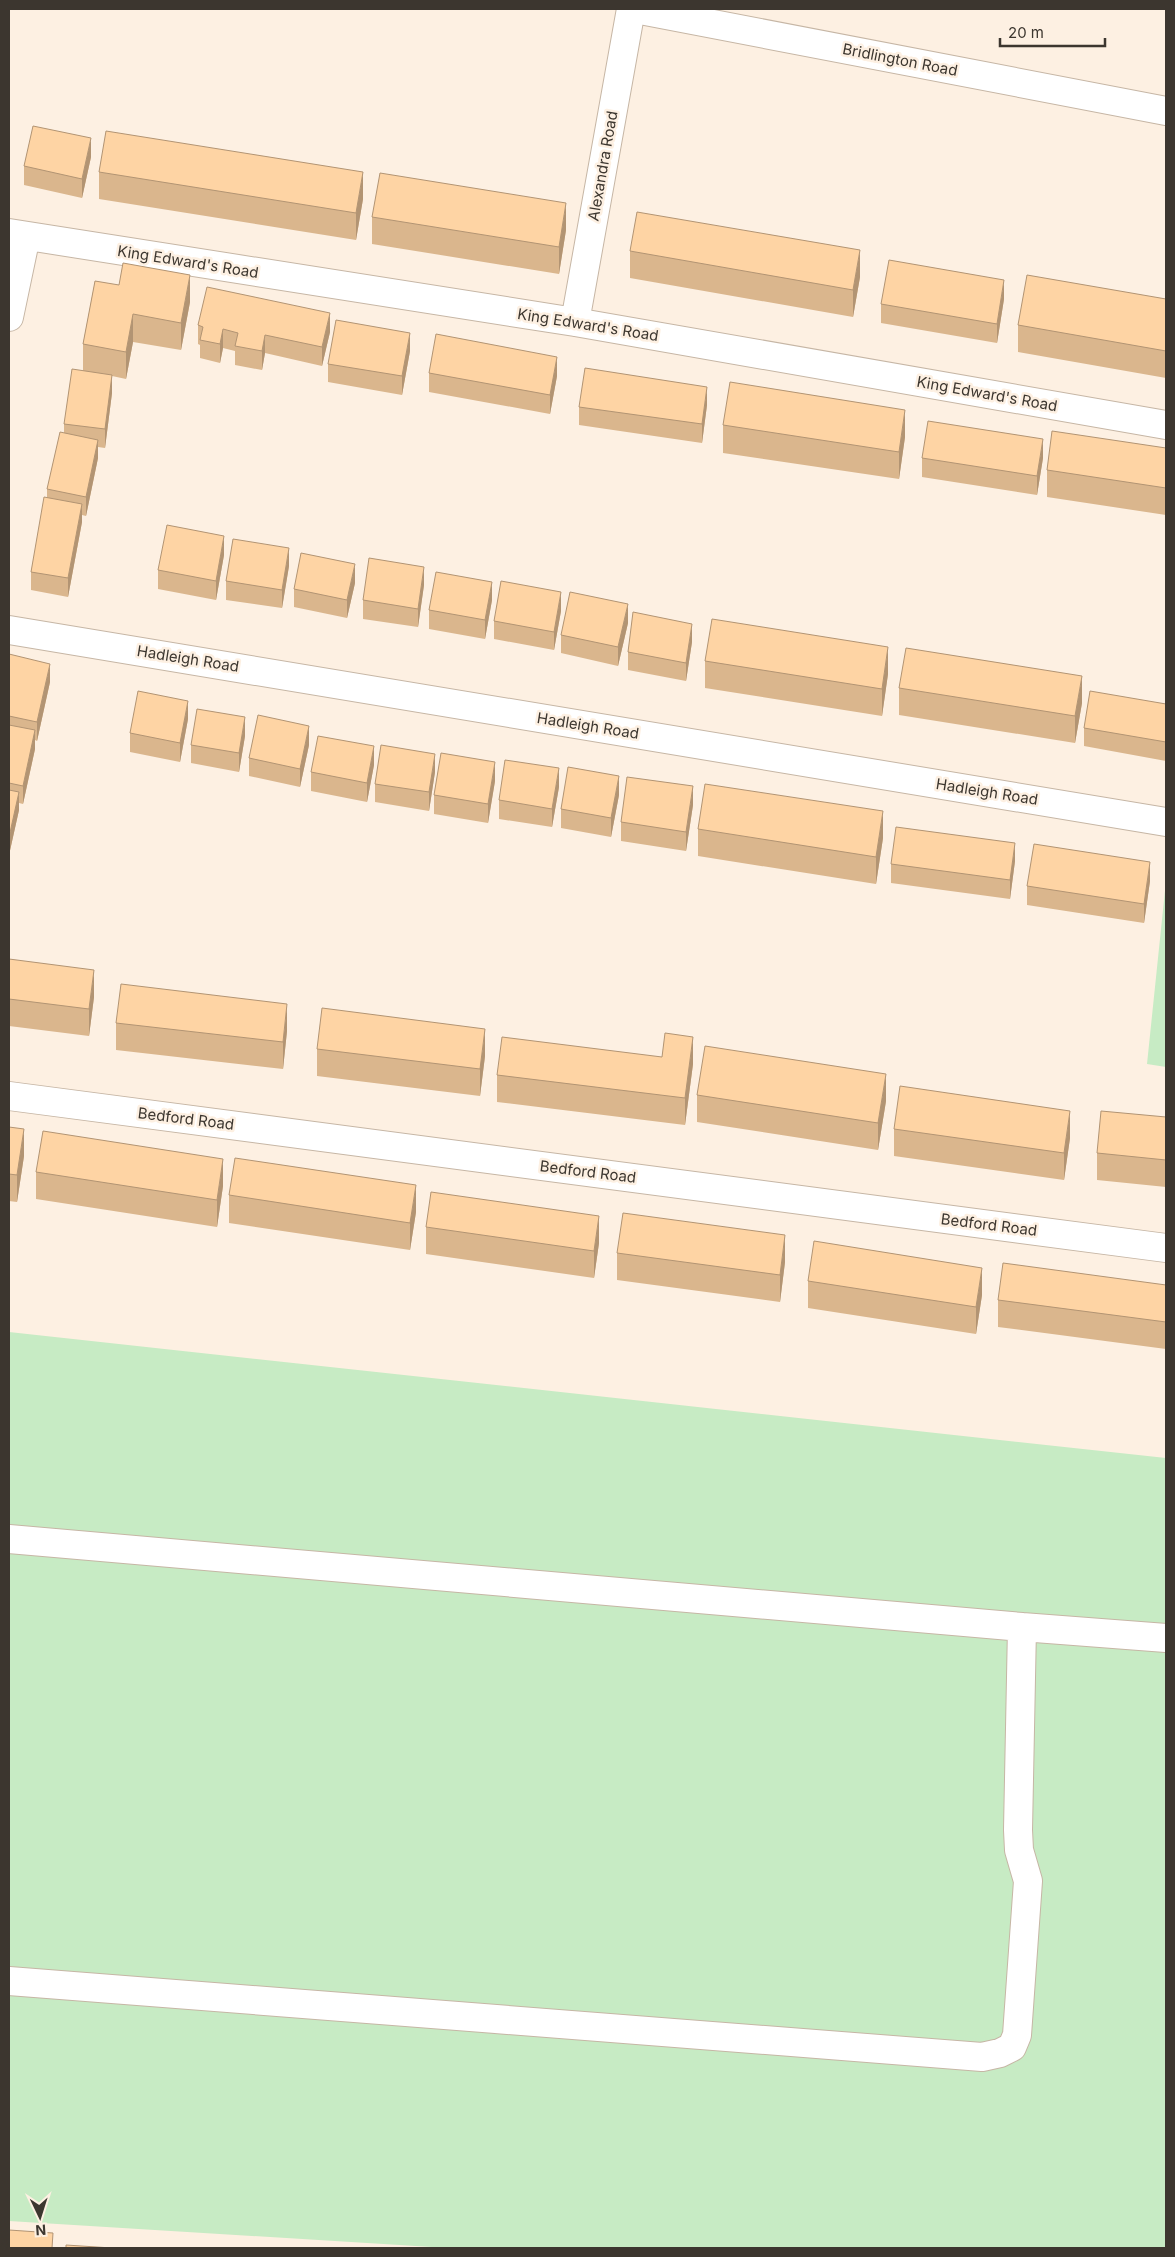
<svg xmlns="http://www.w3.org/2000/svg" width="1175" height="2257" font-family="Inter,sans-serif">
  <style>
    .green { fill: #c7ebc4 }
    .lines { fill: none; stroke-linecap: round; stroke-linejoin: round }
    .minor-casing { stroke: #c6b6a5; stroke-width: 30 }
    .minor { stroke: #fff; stroke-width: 28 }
    .wall { fill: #dab68d }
    .shaded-wall { fill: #b29473 }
    .building { fill: #fed4a4; stroke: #b29473 }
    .labels { text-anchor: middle; stroke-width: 5; stroke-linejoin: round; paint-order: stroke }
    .street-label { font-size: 15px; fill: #3c362f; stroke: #fdf0e2 }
  </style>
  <rect width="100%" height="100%" fill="#fdf0e2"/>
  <path class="green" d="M1166,881v186l-19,-3z
    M9,1332l1157,126v790h-718l-439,-27z"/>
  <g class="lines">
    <defs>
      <path id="minor" d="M635,9l531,102
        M9,233l566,89 591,103
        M9,317l17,-81
        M575,322l56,-313
        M9,630l1157,192
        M9,1096l1157,152
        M9,1539l1013,88 -4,203 1,20 9,31 -11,154 -5,12 -12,6 -18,4 -973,-76
        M1022,1627l144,11"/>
    </defs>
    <use href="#minor" class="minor-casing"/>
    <use href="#minor" class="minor"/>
  </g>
  <path class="wall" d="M91,157l-9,41 -58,-13v-19z
    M99,172l264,27 -7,41 -257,-41z
    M372,217l194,13 -7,44 -187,-30z
    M630,251l230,26 -7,40 -223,-39z
    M95,281l95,21 -9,48 -48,-8 -7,37 -14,-3v17l-7,55 -7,-1v11l-12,58 -4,-1v7l-14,75 -37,-7v-18l16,-74v-9l17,-56v-9l19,-53v-27z
    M1004,299l-7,44 -116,-20v-19z
    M1166,299v79l-148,-26v-27z
    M198,325l132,7 -8,34 -57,-13 -3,17 -27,-5v-14l-12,-3 -3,15 -20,-5v-13l-2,-1z
    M410,351l-8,44 -74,-13v-18z
    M429,373l128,3 -7,38 -121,-22z
    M707,405l-5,38 -123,-18v-18z
    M723,425l182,12 -6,42 -176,-26z
    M1166,448v67l-119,-18v-27z
    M922,458h121l-6,37 -115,-18z
    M224,555l-8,45 -58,-11v-19z
    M289,566l-7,42 -56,-8v-19z
    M355,583l-8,35 -53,-11v-18z
    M424,585l-6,42 -55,-8v-19z
    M492,600l-7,39 -56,-10v-19z
    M561,611l-7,39 -60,-11v-18z
    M628,623l-10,43 -57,-13v-18z
    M692,642l-6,39 -58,-11v-18z
    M9,654l41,28 -13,59 -2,-1v9l-12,55 -4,-1v7l-10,45z
    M705,661l183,13 -6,42 -177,-28z
    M899,688l183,15 -7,40 -176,-28z
    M1166,704v57l-82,-15v-18z
    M188,719l-8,43 -50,-10v-19z
    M245,736l-6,36 -48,-9v-18z
    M309,745l-9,42 -51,-11v-18z
    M374,765l-7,37 -56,-11v-19z
    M435,772l-6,39 -54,-9v-18z
    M495,781l-7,42 -54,-9v-19z
    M559,787l-7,40 -53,-8v-19z
    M619,795l-8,42 -50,-9v-19z
    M693,805l-7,46 -65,-10v-19z
    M698,829l185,9 -7,46 -178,-28z
    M1015,861l-5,38 -119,-16v-19z
    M1150,881l-6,42 -117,-18v-19z
    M9,959l85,38 -5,39 -80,-10z
    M116,1023l171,8 -4,38 -167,-19z
    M317,1049l168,7 -5,40 -163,-20z
    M693,1064l-8,61 -188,-23v-27z
    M697,1095l189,6 -8,49 -181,-28z
    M1166,1117v70l-69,-7v-27z
    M9,1127l15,29 -7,46 -8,-1z
    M894,1129l176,9 -6,42 -170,-24z
    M36,1172l187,14 -6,41 -181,-28z
    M229,1195l187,17 -6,38 -181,-27z
    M426,1227l173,16 -5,35 -168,-24z
    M617,1253l168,9 -5,40 -163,-22z
    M808,1281l174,14 -6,39 -168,-26z
    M1166,1285v64l-168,-22v-27z"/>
  <path class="shaded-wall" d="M91,138v19l-9,41v-19z
    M363,172v27l-7,41v-27z
    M566,203v27l-7,44v-27z
    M860,250v27l-7,40v-27z
    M190,275v27l-9,48v-27z
    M1004,280v19l-7,44v-19z
    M330,313v19l-8,34v-19z
    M133,314v28l-7,37v-27z
    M223,329v19l-3,15v-19z
    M410,333v18l-8,44v-19z
    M265,335v18l-3,17v-19z
    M557,357v19l-7,38v-19z
    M112,375v18l-7,55v-19z
    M707,387v18l-5,38v-19z
    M905,410v27l-6,42v-27z
    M1043,439v19l-6,37v-19z
    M98,440v18l-12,58v-19z
    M82,504v18l-14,75v-19z
    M224,536v19l-8,45v-19z
    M289,548v18l-7,42v-18z
    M355,564v19l-8,35v-18z
    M424,567v18l-6,42v-18z
    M492,582v18l-7,39v-19z
    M561,592v19l-7,39v-18z
    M628,604v19l-10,43v-19z
    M692,624v18l-6,39v-18z
    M888,647v27l-6,42v-27z
    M50,664v18l-13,59v-19z
    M1082,676v27l-7,40v-27z
    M188,701v18l-8,43v-19z
    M245,717v19l-6,36v-19z
    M309,726v19l-9,42v-18z
    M35,730v19l-12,55v-18z
    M374,746v19l-7,37v-19z
    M435,754v18l-6,39v-19z
    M495,762v19l-7,42v-19z
    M559,768v19l-7,40v-18z
    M619,776v19l-8,42v-19z
    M693,786v19l-7,46v-19z
    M19,792v18l-10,45v-18z
    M883,811v27l-7,46v-27z
    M1015,843v18l-5,38v-19z
    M1150,862v19l-6,42v-19z
    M94,970v27l-5,39v-27z
    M287,1004v27l-4,38v-27z
    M485,1029v27l-5,40v-27z
    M693,1037v27l-8,61v-27z
    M886,1074v27l-8,49v-27z
    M1070,1111v27l-6,42v-27z
    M24,1129v27l-7,46v-27z
    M223,1159v27l-6,41v-27z
    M416,1185v27l-6,38v-27z
    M599,1216v27l-5,35v-27z
    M785,1235v27l-5,40v-27z
    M982,1268v27l-6,39v-27z"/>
  <path class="building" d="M33,126l58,12 -9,41 -58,-13z
    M106,131l257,41 -7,41 -257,-41z
    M380,173l186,30 -7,44 -187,-30z
    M637,212l223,38 -7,40 -223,-39z
    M889,260l115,20 -7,44 -116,-20z
    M123,263l67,12 -9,48 -48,-9 -7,38 -43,-8 12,-63 24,4z
    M1027,275l139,24v52l-148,-26z
    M207,287l123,26 -8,34 -57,-12 -3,16 -27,-5 3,-13 -15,-4 -3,15 -20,-4 3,-13 -5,-2z
    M336,320l74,13 -8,43 -74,-12z
    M436,334l121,23 -7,38 -121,-22z
    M585,368l122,19 -5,37 -123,-17z
    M72,369l40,6 -7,54 -41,-5z
    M730,382l175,28 -6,42 -176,-27z
    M928,421l115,18 -6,37 -115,-18z
    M1052,431l114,17v40l-119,-18z
    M60,432l38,8 -12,57 -39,-8z
    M44,497l38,7 -14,74 -37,-6z
    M167,525l57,11 -8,45 -58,-11z
    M233,539l56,9 -7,42 -56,-9z
    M301,553l54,11 -8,36 -53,-11z
    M369,558l55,9 -6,42 -55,-9z
    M436,572l56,10 -7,38 -56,-10z
    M501,581l60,11 -7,40 -60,-11z
    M570,592l58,12 -10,43 -57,-12z
    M633,612l59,12 -6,39 -58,-11z
    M712,619l176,28 -6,42 -177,-28z
    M906,648l176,28 -7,40 -176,-28z
    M9,654l41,10 -13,58 -28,-6z
    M138,691l50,10 -8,42 -50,-10z
    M1090,691l76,13v38l-82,-14z
    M197,709l48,8 -6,36 -48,-8z
    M258,715l51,11 -9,43 -51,-11z
    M9,725l26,5 -12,56 -14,-3z
    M318,736l56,10 -7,37 -56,-11z
    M381,745l54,9 -6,38 -54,-8z
    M441,753l54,9 -7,42 -54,-9z
    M505,760l54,8 -7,41 -53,-9z
    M568,767l51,9 -8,42 -50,-9z
    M627,777l66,9 -7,46 -65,-10z
    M705,784l178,27 -7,46 -178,-28z
    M9,790l10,2 -10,45z
    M896,827l119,16 -5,37 -119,-16z
    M1034,844l116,18 -6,42 -117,-18z
    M9,959l85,11 -5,39 -80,-10z
    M121,984l166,20 -4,38 -167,-19z
    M322,1008l163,21 -5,40 -163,-20z
    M665,1033l28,4 -8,61 -188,-23 5,-38 160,20z
    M705,1046l181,28 -8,49 -181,-28z
    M900,1086l170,25 -6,42 -170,-24z
    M1101,1111l65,6v43l-69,-7z
    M9,1127l15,2 -7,46 -8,-1z
    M43,1131l180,28 -6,41 -181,-28z
    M235,1158l181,27 -6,38 -181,-28z
    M431,1192l168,24 -5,35 -168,-24z
    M623,1213l162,22 -5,40 -163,-22z
    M814,1241l168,27 -6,39 -168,-26z
    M1003,1263l163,22v37l-168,-22z
    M9,2230l44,3 -1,15h-43z
    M66,2245l46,3h-46z"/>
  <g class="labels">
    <g class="street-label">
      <text transform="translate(900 60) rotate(11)" y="5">Bridlington Road</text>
      <text transform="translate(603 166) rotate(-80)" y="5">Alexandra Road</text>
      <text transform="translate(188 262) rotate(9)" y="5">King Edward's Road</text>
      <text transform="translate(588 325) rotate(9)" y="5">King Edward's Road</text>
      <text transform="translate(987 394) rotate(10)" y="5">King Edward's Road</text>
      <text transform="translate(188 659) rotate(9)" y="5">Hadleigh Road</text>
      <text transform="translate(588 726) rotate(9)" y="5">Hadleigh Road</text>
      <text transform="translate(987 792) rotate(9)" y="5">Hadleigh Road</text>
      <text transform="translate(186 1119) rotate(7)" y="5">Bedford Road</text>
      <text transform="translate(588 1172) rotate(7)" y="5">Bedford Road</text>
      <text transform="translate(989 1225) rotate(7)" y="5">Bedford Road</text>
    </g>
  </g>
  <rect width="1175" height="2257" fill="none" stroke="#3c362f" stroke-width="20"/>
  <g transform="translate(40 2217) rotate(176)" stroke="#fdf0e2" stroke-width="4" paint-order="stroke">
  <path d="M0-4L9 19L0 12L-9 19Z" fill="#3c362f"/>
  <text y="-8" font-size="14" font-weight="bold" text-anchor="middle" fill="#3c362f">N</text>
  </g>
  <path d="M1000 38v8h105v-8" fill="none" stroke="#3c362f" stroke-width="2.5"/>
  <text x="1008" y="38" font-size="15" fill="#3c362f" stroke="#fdf0e2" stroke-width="4" paint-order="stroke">20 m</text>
</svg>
